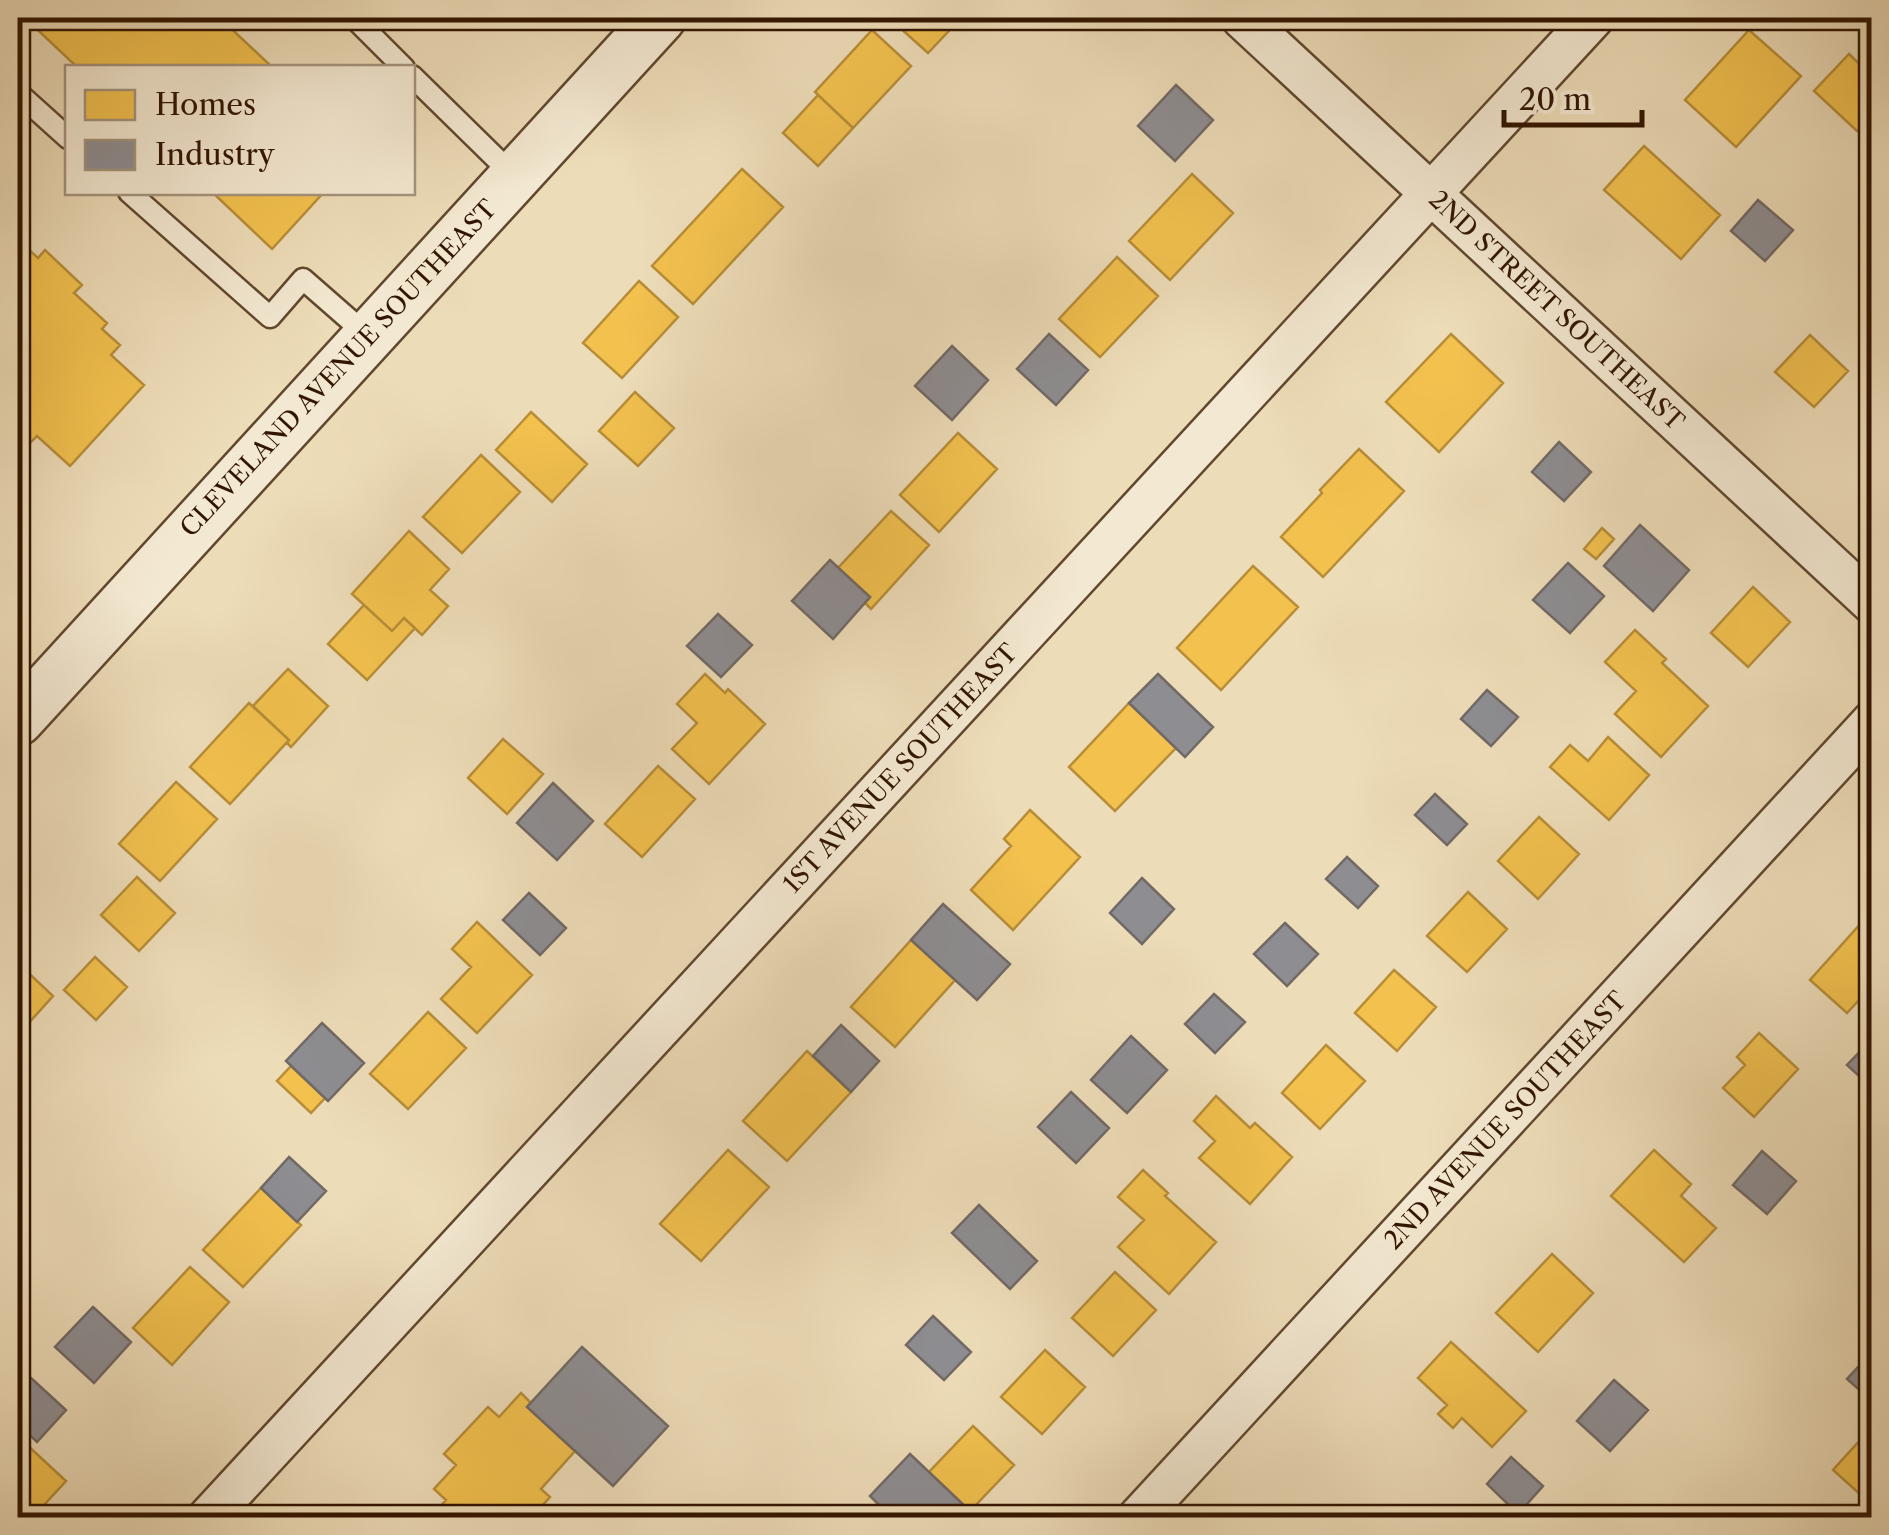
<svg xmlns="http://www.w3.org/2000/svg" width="1889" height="1535" font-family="'Libre Caslon Text',serif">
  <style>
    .homes { fill: #f2c14e; stroke: #b88d37; stroke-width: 2.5 }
    .industry { fill: #8d8d92; stroke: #716966; stroke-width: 2.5 }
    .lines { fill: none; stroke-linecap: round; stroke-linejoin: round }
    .service-casing { stroke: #60472e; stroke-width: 25 }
    .minor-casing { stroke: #60472e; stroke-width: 45 }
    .tertiary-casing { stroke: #60472e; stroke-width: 55 }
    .service { stroke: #f3e8d1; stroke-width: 20 }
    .minor { stroke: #f3e8d1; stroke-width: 40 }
    .tertiary { stroke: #f3e8d1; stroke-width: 50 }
    .labels { text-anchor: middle; stroke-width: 10; stroke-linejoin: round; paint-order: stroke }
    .street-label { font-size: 25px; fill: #311500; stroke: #f3e8d1 }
  </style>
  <rect width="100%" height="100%" fill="#eddcb8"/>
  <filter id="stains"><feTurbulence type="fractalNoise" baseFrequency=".002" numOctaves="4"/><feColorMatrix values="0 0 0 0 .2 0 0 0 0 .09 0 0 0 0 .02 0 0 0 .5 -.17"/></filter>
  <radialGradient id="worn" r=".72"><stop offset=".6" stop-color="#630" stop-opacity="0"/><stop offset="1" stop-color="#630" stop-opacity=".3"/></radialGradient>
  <path class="homes" d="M25,18h195l53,50h-195z
    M889,18h72l-33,35z
    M872,30l39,36 -58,62 -38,-36z
    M1749,30l52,46 -65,71 -51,-47z
    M1849,54l23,22v39l-15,16 -43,-40z
    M818,95l35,33 -35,38 -35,-33z
    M1644,146l76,69 -39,44 -77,-69z
    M742,169l41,38 -90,97 -41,-38z
    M1192,174l41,39 -63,67 -41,-39z
    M212,192h112l-52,57z
    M18,240l20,18 7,-8 37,35 -8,8 33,30 -5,6 18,16 -9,10 33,30 -74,81 -33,-30 -7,7 -12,-12z
    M1117,257l41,39 -58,61 -41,-38z
    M639,281l39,36 -56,61 -39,-35z
    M1451,334l52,49 -64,69 -53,-50z
    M1810,335l38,36 -34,36 -39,-35z
    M635,392l39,36 -36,38 -39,-35z
    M531,412l56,52 -35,38 -56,-52z
    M958,433l39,36 -58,63 -39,-37z
    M1359,449l45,42 -81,86 -42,-40 41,-44 -2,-3z
    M481,455l39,37 -58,61 -39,-36z
    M891,511l38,34 -58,64 -6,-6 5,-6 -32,-29z
    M1602,528l12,11 -18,20 -12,-10z
    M409,531l40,38 -19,21 18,16 -26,29 -18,-17 -12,13 -40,-37z
    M1253,566l45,41 -77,83 -44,-42z
    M1753,587l37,35 -42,45 -37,-34z
    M364,605l28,26 12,-13 11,10 -48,52 -39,-36z
    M1635,630l31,29 -4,4 46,43 -47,51 -46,-43 21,-23 -31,-29z
    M288,669l40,37 -37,41 -4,-4 2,-3 -36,-34z
    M705,674l20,19 3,-4 37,35 -56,60 -37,-35 25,-26 -20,-19z
    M249,703l40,37 -59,64 -40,-37z
    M1129,703l47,45 -61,63 -46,-44z
    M1608,737l41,38 -40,45 -59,-53 20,-22 18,16z
    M503,739l40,35 -36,40 -39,-36z
    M658,766l37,33 -53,58 -37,-33z
    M176,782l41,37 -57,62 -41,-37z
    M1030,810l50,47 -67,73 -42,-40 40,-44 -7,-7z
    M1539,817l40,37 -41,45 -40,-38z
    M137,877l38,36 -36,38 -38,-36z
    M1468,892l39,37 -40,43 -40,-36z
    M1863,921l9,8v57l-25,27 -37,-33z
    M477,922l55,53 -55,58 -36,-34 30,-32 -19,-18z
    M911,940l44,40 -60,67 -44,-40z
    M95,957l32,30 -31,33 -32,-30z
    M18,963l35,33 -35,39z
    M1394,970l42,37 -39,44 -42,-38z
    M428,1012l38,36 -58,61 -38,-35z
    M1759,1033l39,36 -44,48 -31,-29 22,-23 -8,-8z
    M1326,1045l39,36 -45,48 -38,-36z
    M807,1051l44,41 -64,69 -44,-40z
    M291,1066l34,32 -14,15 -34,-32z
    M1216,1096l34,32 5,-5 37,34 -42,47 -51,-46 16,-17 -21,-20z
    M728,1150l41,37 -68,74 -41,-37z
    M1654,1150l37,34 -10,12 35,32 -32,34 -73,-66z
    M1143,1170l25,23 -3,3 51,46 -47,52 -51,-47 26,-27 -26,-23z
    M261,1188l40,37 -58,62 -40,-37z
    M1552,1254l41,39 -55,59 -42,-39z
    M190,1267l39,35 -57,63 -39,-37z
    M1115,1272l41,38 -43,46 -41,-38z
    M1451,1342l75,69 -34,36 -30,-29 -9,10 -15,-14 9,-9 -29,-27z
    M1045,1350l40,37 -43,47 -41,-37z
    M521,1393l10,10 -4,4 48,44 -34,38 9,8 -19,21h-101l16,-18 -12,-11 22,-24 -12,-11 44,-47 11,10z
    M973,1426l41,39 -44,46 -41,-39z
    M1872,1427v78l-39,-35z
    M26,1444l40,37 -34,37h-14v-73l4,4z"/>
  <path class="industry" d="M1176,85l37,35 -38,41 -37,-35z
    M1758,200l35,30 -28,31 -34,-30z
    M1049,334l39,36 -32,35 -39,-36z
    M952,346l36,34 -36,40 -37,-34z
    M1559,442l32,30 -27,29 -32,-29z
    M1640,525l49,45 -36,41 -49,-45z
    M830,560l40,37 -37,42 -41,-38z
    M1568,563l36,33 -34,37 -37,-33z
    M718,614l34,31 -31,32 -34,-31z
    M1158,674l55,53 -28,30 -56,-54z
    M1487,690l31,27 -27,29 -30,-27z
    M553,783l40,38 -36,39 -40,-37z
    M1435,794l32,30 -20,21 -32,-30z
    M1347,857l31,29 -20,22 -32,-29z
    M1142,878l32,31 -32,35 -32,-31z
    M529,893l37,35 -26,27 -37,-35z
    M943,904l67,60 -33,36 -66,-60z
    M1285,923l33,31 -31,32 -33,-32z
    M1214,994l31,28 -30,31 -30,-29z
    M322,1023l42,40 -36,38 -42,-40z
    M841,1025l38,36 -28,31 -38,-36z
    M1131,1036l36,34 -40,43 -36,-33z
    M1872,1039v49l-25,-23z
    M1071,1092l38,36 -33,35 -38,-36z
    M1762,1151l34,30 -29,33 -34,-29z
    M289,1157l37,34 -29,31 -36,-34z
    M979,1205l58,56 -27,28 -58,-56z
    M93,1307l38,35 -37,41 -39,-36z
    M933,1316l38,36 -27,28 -38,-35z
    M582,1347l86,79 -55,60 -86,-79z
    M1872,1352v49l-25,-22z
    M31,1378l35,32 -29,32 -19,-18v-31z
    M1614,1380l34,30 -38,41 -33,-30z
    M910,1454l60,57 -6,7h-72l-22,-22z
    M1511,1457l32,29 -25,28 -31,-30z"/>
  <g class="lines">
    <defs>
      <path id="service" d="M354,18l50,50
        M412,76l102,100
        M18,93l50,45
        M129,192l141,125 33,-38 64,56"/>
      <path id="minor" d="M1242,18l630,585
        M208,1518l1385,-1500
        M1138,1518l734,-796"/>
      <path id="tertiary" d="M18,720l642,-702"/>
    </defs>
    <use href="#service" class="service-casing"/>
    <use href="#minor" class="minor-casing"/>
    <use href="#tertiary" class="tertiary-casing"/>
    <use href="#service" class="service"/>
    <use href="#minor" class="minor"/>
    <use href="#tertiary" class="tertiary"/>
  </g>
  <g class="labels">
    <g class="street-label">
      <text transform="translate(1557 310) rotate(43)" y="9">2ND STREET SOUTHEAST</text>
      <text transform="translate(338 368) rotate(-47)" y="9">CLEVELAND AVENUE SOUTHEAST</text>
      <text transform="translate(900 768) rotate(-47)" y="9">1ST AVENUE SOUTHEAST</text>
      <text transform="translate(1505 1120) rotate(-47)" y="9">2ND AVENUE SOUTHEAST</text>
    </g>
  </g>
  <rect width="1889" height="1535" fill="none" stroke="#eddcb8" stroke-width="60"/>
  <rect x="20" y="20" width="1849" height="1495" fill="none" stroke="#311500" stroke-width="5"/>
  <rect x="30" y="30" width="1829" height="1475" fill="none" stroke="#311500" stroke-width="2.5"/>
  <rect x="65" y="65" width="350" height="130" fill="#f3e8d1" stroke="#a5947d" stroke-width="2.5"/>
  <rect x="85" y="90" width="50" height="30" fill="#f2c14e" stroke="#a5947d" stroke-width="2.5"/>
  <text x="155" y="115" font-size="30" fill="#311500">Homes</text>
  <rect x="85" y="140" width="50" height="30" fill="#8d8d92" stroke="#a5947d" stroke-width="2.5"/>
  <text x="155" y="165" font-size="30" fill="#311500">Industry</text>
  <path d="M1504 110v15h138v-15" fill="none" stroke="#311500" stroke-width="5"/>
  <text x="1519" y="110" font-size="30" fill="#311500" stroke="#f3e8d1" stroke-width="8" paint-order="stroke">20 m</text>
  <rect width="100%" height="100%" filter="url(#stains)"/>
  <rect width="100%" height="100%" fill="url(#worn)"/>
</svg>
